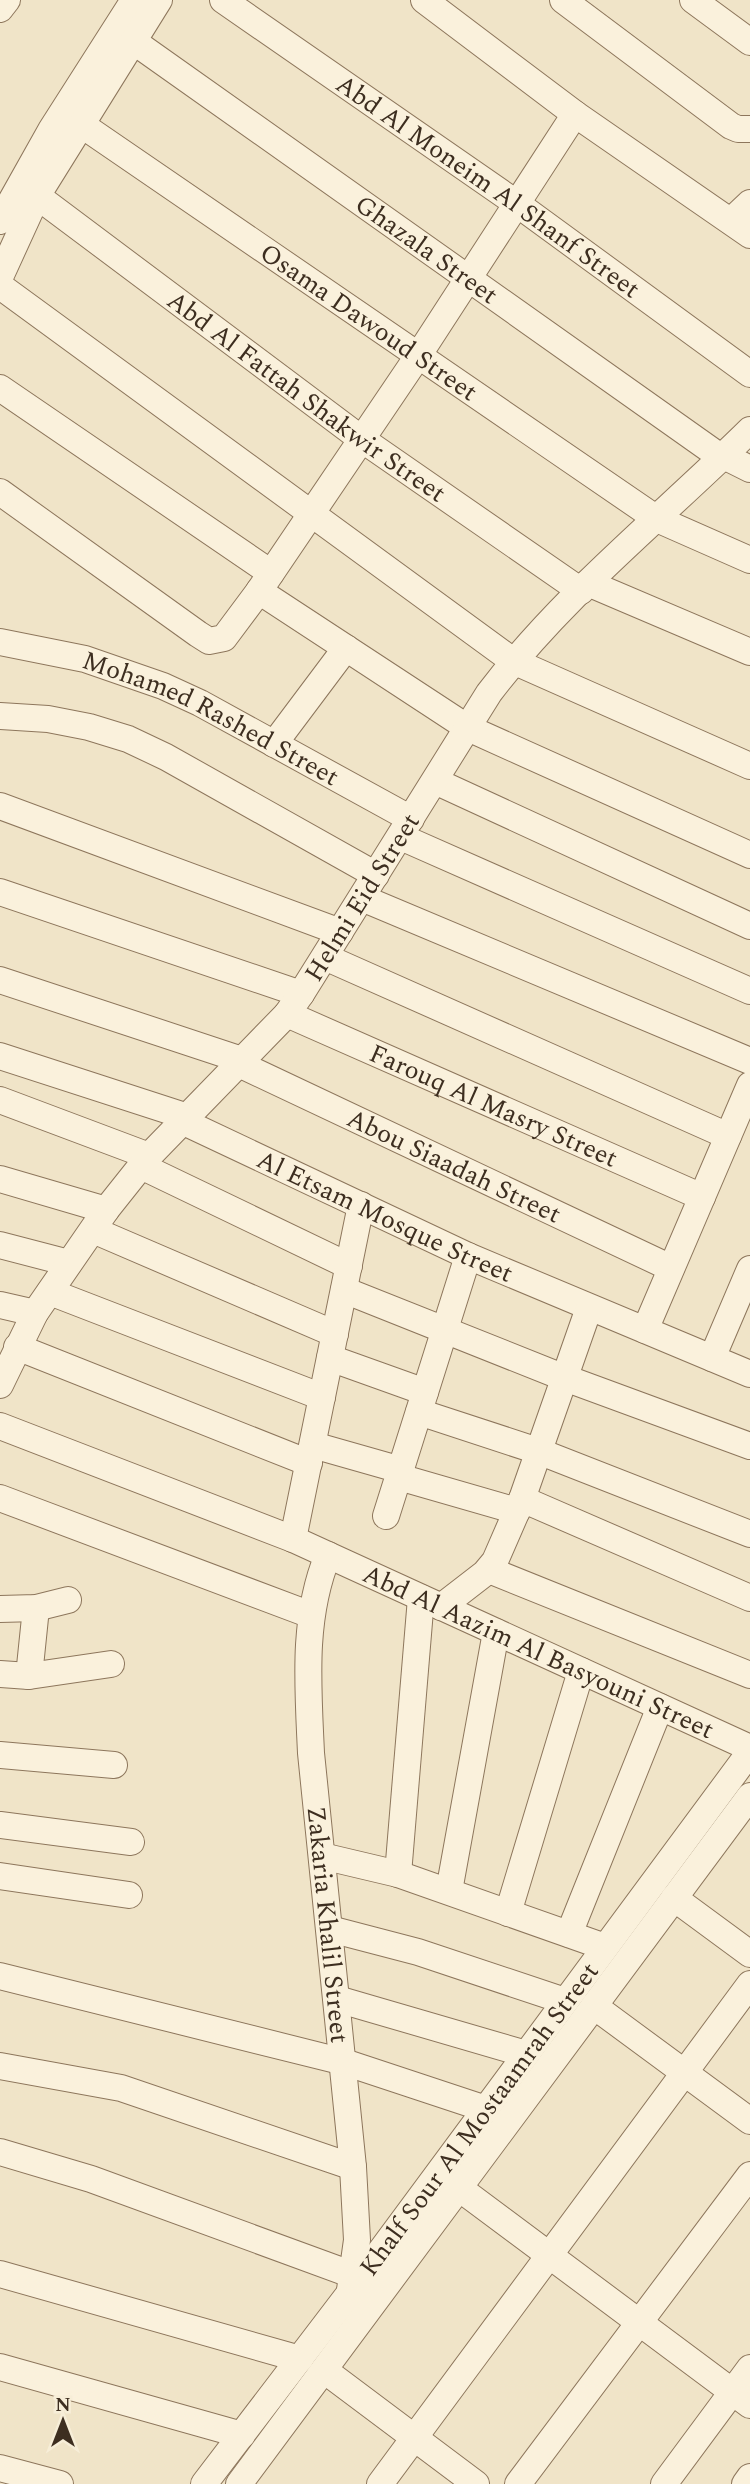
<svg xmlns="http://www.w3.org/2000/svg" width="750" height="2484" font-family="Spectral,serif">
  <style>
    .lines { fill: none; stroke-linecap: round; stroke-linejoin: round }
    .minor-casing { stroke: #8d765c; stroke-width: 28 }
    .minor { stroke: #faf1dc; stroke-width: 26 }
    .labels { text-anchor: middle; stroke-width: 5; stroke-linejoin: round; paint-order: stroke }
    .street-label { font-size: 26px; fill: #3d2e20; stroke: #f7eed8 }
  </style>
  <rect width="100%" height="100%" fill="#f0e4c8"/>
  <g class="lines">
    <defs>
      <g id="minor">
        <path id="s1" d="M223,0l293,203 234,171"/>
        <path d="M424,0l151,114 175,121"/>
        <path d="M563,0l168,126 7,3h12"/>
        <path d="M693,0l57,42"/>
        <path d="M0,9l7,-9"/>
        <path id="s2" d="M133,41l589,417"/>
        <path id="s3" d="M82,125l575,394 93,41"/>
        <path id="s4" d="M37,196l323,242 221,153"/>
        <path d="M0,221l51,-91 83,-130"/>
        <path d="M731,221l19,-18"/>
        <path d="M0,277l37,-81 122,-196"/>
        <path d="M0,286l513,375 237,105"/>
        <path d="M0,388l271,185"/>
        <path d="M724,456l26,13"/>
        <path d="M0,492l198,142 11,7 15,-3 35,-47 159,-235 157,-242"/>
        <path d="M588,583l162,69"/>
        <path d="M259,591l209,137 282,127"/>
        <path id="s5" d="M0,642l85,17 78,27 37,17 211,116"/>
        <path d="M0,716l48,3 41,8 39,12 38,18 210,118"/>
        <path d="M274,744l72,-96"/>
        <path d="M435,781l315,145"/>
        <path d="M0,806l340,126"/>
        <path d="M401,837l349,154"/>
        <path d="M0,892l301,102"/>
        <path d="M362,898l388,163"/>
        <path d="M325,957l403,179"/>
        <path d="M0,980l242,80"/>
        <path id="s6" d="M287,1014l415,183"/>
        <path d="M0,1056l188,61"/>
        <path id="s7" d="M239,1064l432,204"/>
        <path d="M0,1100l149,56"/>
        <path id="s8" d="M184,1122l284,134 282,118"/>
        <path d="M141,1166l208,100"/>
        <path d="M0,1179l106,31"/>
        <path d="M93,1230l242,104"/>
        <path d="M0,1245l69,18"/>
        <path d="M344,1290l221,88 185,68"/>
        <path d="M50,1292l272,105"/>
        <path d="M0,1305l35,8"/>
        <path d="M645,1330l105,-245"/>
        <path d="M17,1347l292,116"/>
        <path d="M330,1358l95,34"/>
        <path d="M712,1358l38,-89"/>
        <path id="s9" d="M0,1385l35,-72 71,-103 43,-54 138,-142 14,-20 188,-301c75,-99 173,-176 261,-263"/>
        <path d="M419,1412l119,39 212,83"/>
        <path id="s10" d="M0,1426l293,113 457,209"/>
        <path d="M313,1445l88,25"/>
        <path d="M399,1477l118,34"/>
        <path d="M0,1498l311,117"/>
        <path d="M522,1499l228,99"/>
        <path d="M386,1516l82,-260"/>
        <path d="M293,1539l68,-334"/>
        <path id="s11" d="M328,1555c-26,63 -20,131 -17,198l42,414 4,73 -7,50"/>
        <path d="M489,1570l261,105"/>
        <path d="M441,1607l44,-34 10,-12 27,-62 67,-191"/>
        <path d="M0,1609l36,-1 32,-8"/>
        <path d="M0,1674l29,2 82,-12"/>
        <path d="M29,1676l7,-68"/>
        <path d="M0,1755l114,10"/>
        <path d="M0,1825l131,17"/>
        <path d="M322,1856l76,18 207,73"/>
        <path d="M398,1874l23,-276"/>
        <path d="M0,1876l129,19"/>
        <path d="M449,1891l47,-259"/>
        <path d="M674,1898l76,56"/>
        <path d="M508,1913l73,-242"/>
        <path d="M330,1929l88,23 147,49"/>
        <path d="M569,1934l91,-227"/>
        <path d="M0,1976l344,86 142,47"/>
        <path d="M337,1999l189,55"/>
        <path d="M594,2006l156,115"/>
        <path d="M0,2066l121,22 232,79"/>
        <path d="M0,2152l91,27 262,96"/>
        <path d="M459,2188l291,217"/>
        <path d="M0,2274l300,85"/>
        <path d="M0,2367l242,68"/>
        <path d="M324,2370l152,114"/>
        <path d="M0,2468l60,16"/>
        <path id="s12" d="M204,2484l145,-190 401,-542"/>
        <path d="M239,2484l511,-688"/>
        <path d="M380,2484l370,-500"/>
        <path d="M518,2484l232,-309"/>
        <path d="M664,2484l86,-116"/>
        <path d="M745,2484l5,-7"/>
      </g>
    </defs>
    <use href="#minor" class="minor-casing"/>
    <use href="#minor" class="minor"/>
  </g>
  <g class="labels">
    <g class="street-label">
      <text dy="9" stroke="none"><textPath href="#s1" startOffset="324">Abd Al Moneim Al Shanf Street</textPath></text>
      <text dy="9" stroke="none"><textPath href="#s2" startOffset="360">Ghazala Street</textPath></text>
      <text dy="9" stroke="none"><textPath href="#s3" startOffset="348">Osama Dawoud Street</textPath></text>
      <text dy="9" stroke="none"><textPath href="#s4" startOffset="336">Abd Al Fattah Shakwir Street</textPath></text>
      <text dy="9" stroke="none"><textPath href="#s5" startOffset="226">Mohamed Rashed Street</textPath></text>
      <text dy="9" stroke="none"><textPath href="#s9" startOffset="611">Helmi Eid Street</textPath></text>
      <text dy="9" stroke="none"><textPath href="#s6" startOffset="226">Farouq Al Masry Street</textPath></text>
      <text dy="9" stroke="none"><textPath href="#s7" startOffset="238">Abou Siaadah Street</textPath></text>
      <text dy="9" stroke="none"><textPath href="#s8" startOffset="222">Al Etsam Mosque Street</textPath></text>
      <text dy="9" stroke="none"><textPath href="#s10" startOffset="584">Abd Al Aazim Al Basyouni Street</textPath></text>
      <text dy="9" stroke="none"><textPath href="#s11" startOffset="373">Zakaria Khalil Street</textPath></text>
      <text dy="9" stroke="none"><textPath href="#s12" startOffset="457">Khalf Sour Al Mostaamrah Street</textPath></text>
    </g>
  </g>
  <g transform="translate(63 2421)" stroke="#f7eed8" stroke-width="5" paint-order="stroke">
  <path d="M0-5L12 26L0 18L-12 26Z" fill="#3d2e20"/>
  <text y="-10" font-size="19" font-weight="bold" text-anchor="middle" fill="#3d2e20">N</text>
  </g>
</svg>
